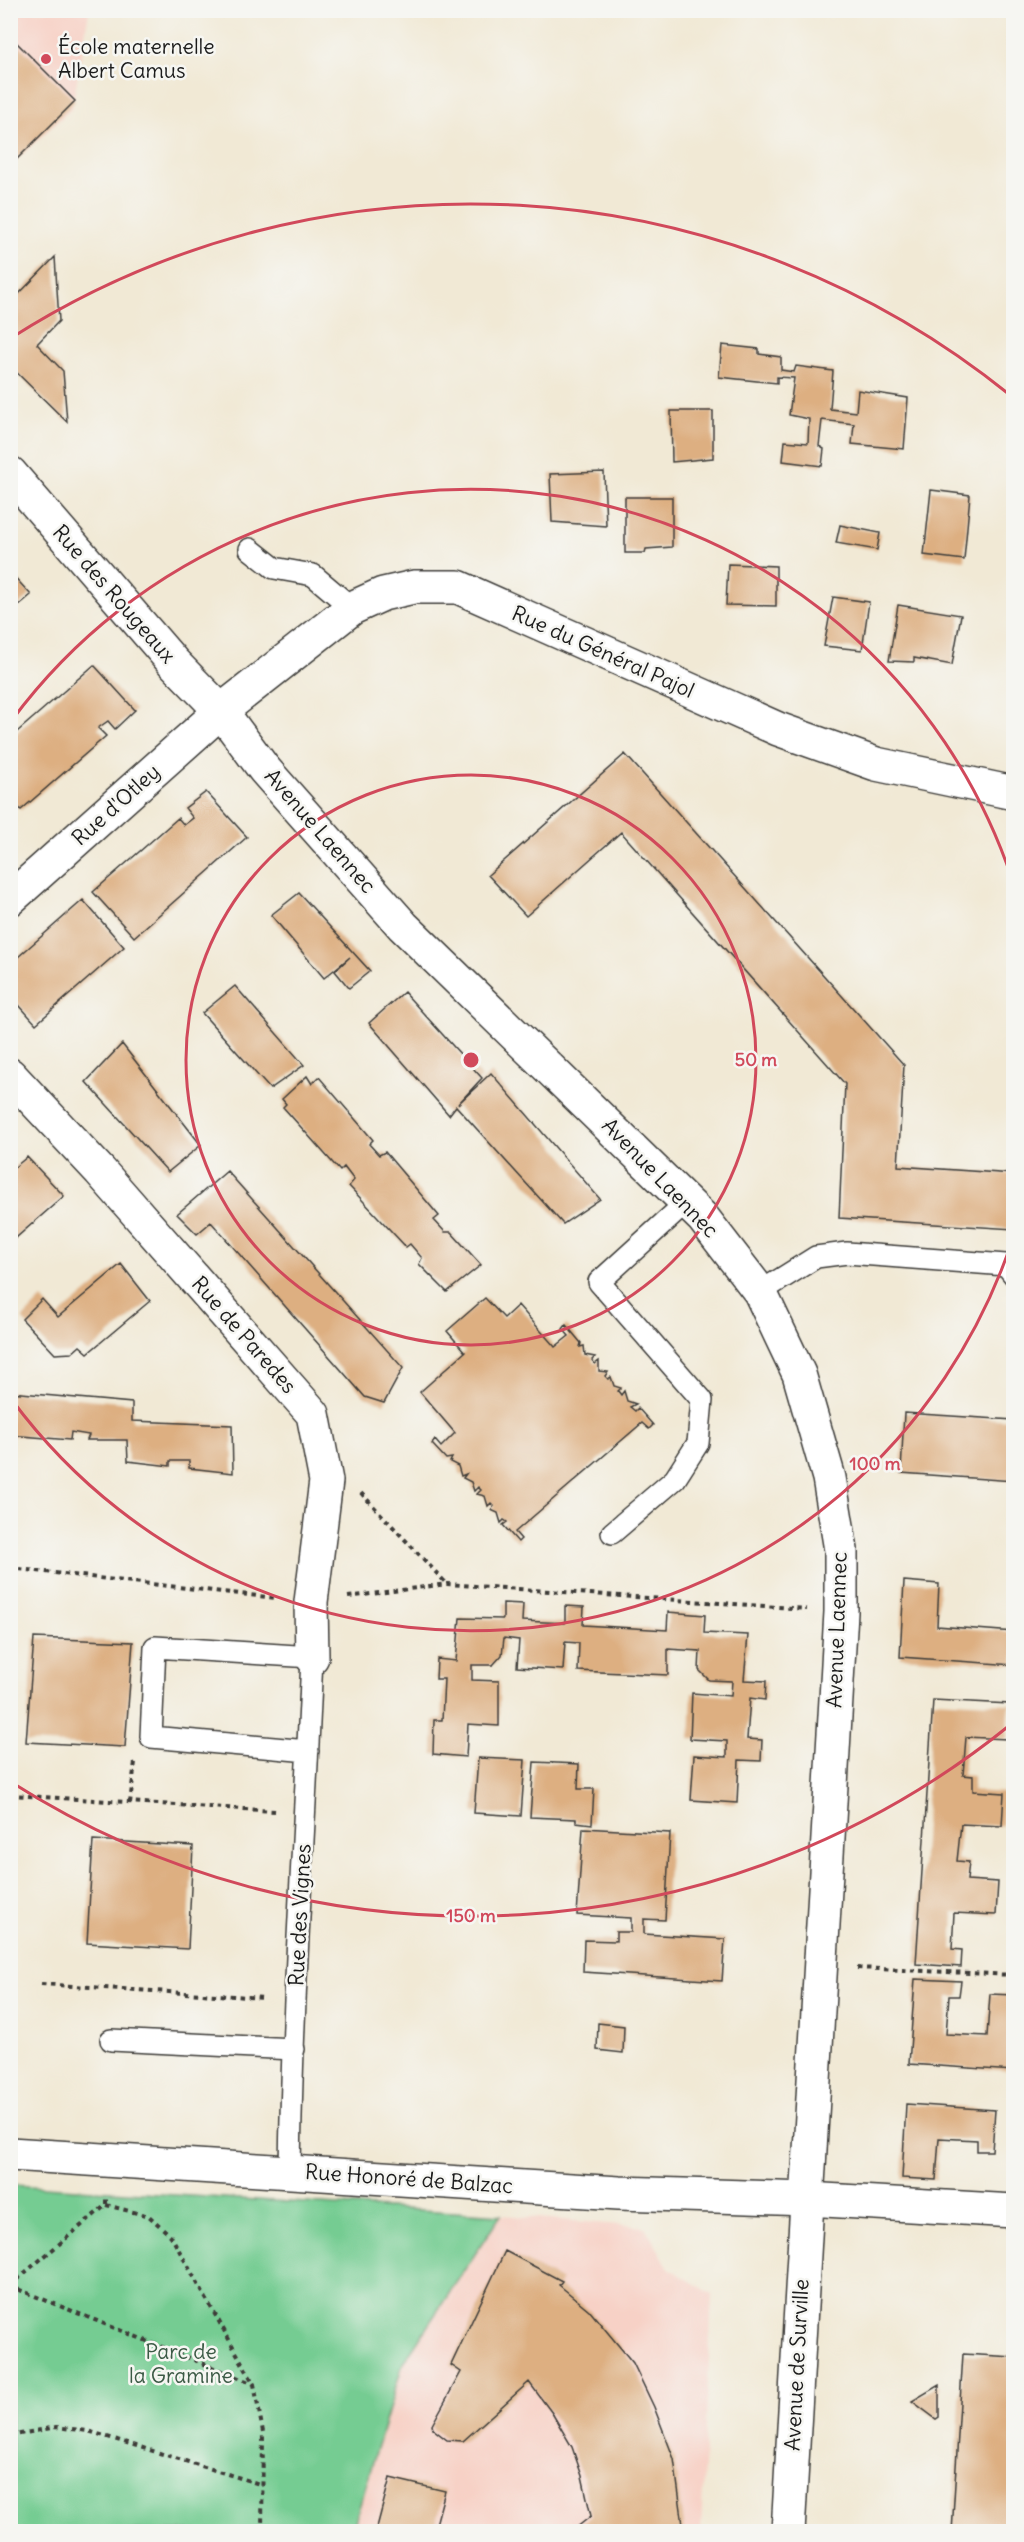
<svg xmlns="http://www.w3.org/2000/svg" width="1024" height="2542" font-family="Delius,sans-serif">
  <style>
    .built { fill: #f7d1c6 }
    .green { fill: #74cc92; stroke: #487457; stroke-width: 1.5 }
    .building { fill: #ddaf81 }
    .lines { fill: none; stroke-linecap: round; stroke-linejoin: round }
    .service-casing { stroke: #3c3b38; stroke-width: 24 }
    .minor-casing { stroke: #3c3b38; stroke-width: 36 }
    .tertiary-casing { stroke: #3c3b38; stroke-width: 36 }
    .path { stroke: #3c3b38; stroke-width: 4; stroke-dasharray: 4.5 4.5; stroke-linecap: butt }
    .service { stroke: #fff; stroke-width: 21 }
    .minor { stroke: #fff; stroke-width: 33 }
    .tertiary { stroke: #fff; stroke-width: 33 }
    .ring { fill: none; stroke: #d1495b; stroke-width: 3 }
    .poi-dot { fill: #d1495b; stroke: #f6f6f2; stroke-width: 2 }
    .labels { text-anchor: middle; stroke-width: 5; stroke-linejoin: round; paint-order: stroke }
    .poi-label { font-size: 21px; fill: #1c1c1c; stroke: #f6f6f2; text-anchor: start }
    .street-label { font-size: 21px; fill: #1c1c1c; stroke: #f6f6f2 }
    .park-label { font-size: 21px; fill: #3b5a45; stroke: #f6f6f2 }
    .centre { fill: #d1495b; stroke: #f6f6f2; stroke-width: 3 }
    .ring-label { font-size: 18px; text-anchor: middle; font-weight: bold; fill: #d1495b; stroke: #f6f6f2; stroke-width: 5; stroke-linejoin: round; paint-order: stroke }
  </style>
  <rect width="100%" height="100%" fill="#f6f6f2"/>
  <filter id="ink" filterUnits="userSpaceOnUse"><feTurbulence type="fractalNoise" baseFrequency=".0167" numOctaves="2"/><feDisplacementMap in="SourceGraphic" scale="12" xChannelSelector="R" yChannelSelector="G"/><feConvolveMatrix kernelMatrix="1 2 1 2 8 2 1 2 1" color-interpolation-filters="sRGB"/></filter>
  <filter id="wash" filterUnits="userSpaceOnUse"><feTurbulence type="fractalNoise" baseFrequency=".008" numOctaves="4" result="noise"/><feDisplacementMap in="SourceGraphic" scale="24" xChannelSelector="R" yChannelSelector="G"/><feGaussianBlur stdDeviation="1.35" result="paint"/><feColorMatrix in="noise" values="0 0 0 0 0 0 0 0 0 0 0 0 0 0 0 0 0 1.4 0 .05"/><feComposite in="paint" operator="in"/></filter>
  <g filter="url(#wash)">
    <rect width="100%" height="100%" fill="#f1e9d5"/>
    <path class="built" d="M11,11h78l-17,97 -61,57z
      M501,2215l144,12 24,41 43,26 -11,237 -349,1 51,-169z"/>
    <path class="green" d="M11,2185l490,30 -98,148 -51,168h-341z"/>
    <g id="blocks">
      <path class="building" d="M10,36l65,65 -65,65z
        M55,257l4,64 -22,23 26,27 4,51 -57,-56v-63z
        M722,345l37,4v5l22,3v13l13,2 2,-6 37,5 -3,38 26,3 2,-22 50,8 -4,51 -52,-5 2,-20 -32,-4 -3,26 5,3 -2,17 -39,-5 2,-20 23,2 1,-24 -20,-4 5,-37 -17,-1v6l-58,-6z
        M671,411h42v47l-41,4z
        M604,472l2,54 -54,-4 -2,-48z
        M931,490l39,5 -6,65 -40,-5z
        M625,497h47v50l-26,2 -1,4h-20z
        M840,525l40,8 -3,17 -41,-7z
        M728,564l48,2v40l-50,-1z
        M10,572l21,23 -19,16 -2,-1z
        M833,597l36,5 -7,48 -38,-4z
        M898,605l63,10 -9,50 -38,-7v4l-25,-1z
        M94,665l41,45 -20,19 -7,-8 -10,7 8,8 -85,74 -11,-12v-60z
        M625,754l279,311 -6,101 116,8v55l-175,-11 6,-134 -224,-252 -95,84 -38,-41z
        M206,792l41,45 -113,100 -41,-45 85,-74 6,7 9,-7 -8,-10z
        M299,893l71,78 -21,17 -14,-17 15,-14 -26,21 -53,-63z
        M83,900l41,47 -88,77 -26,-29v-31z
        M235,986l69,79 -34,24 -68,-76z
        M404,992l78,86 -24,26 33,-31 109,126 -37,25 -107,-118 -7,9 -80,-92z
        M122,1044l79,101 -33,27 -82,-90z
        M307,1076l5,8 7,-7 54,63 -4,4 10,11 6,-3 54,64 -5,4 11,12h6l30,33 -34,27 -28,-28 3,-6 -12,-14 -4,3 -57,-61 5,-6 -10,-13 -4,4 -57,-64 3,-3 -4,-5z
        M27,1157l37,39 -54,47v-72z
        M227,1171l176,197 -19,35 -19,-6 -154,-175 -14,12 -20,-20z
        M121,1264l29,37 -62,52 -8,-7 -8,7 -17,1 -33,-35 20,-20 16,18z
        M485,1298l19,20 14,-13 37,42 14,-11 -6,-7 3,-4 15,18 -1,4 4,-1 1,9 10,2 -3,3 3,4 4,-3v10l9,1 -3,4 3,3 3,-2 3,9 7,2 -3,3 3,4 3,-4 3,10 9,3 -6,3 5,4 3,-3 15,17 -4,4 -7,-6 -127,109 6,7 -3,3 -15,-17 4,-3 -3,-2 -3,3 -3,-10 -7,-3 3,-4 -3,-3 -3,3 -3,-10 -8,-2 4,-4 -3,-3 -4,4 -3,-9 -8,-4 3,-4 -5,2 -3,-10 -8,-4 2,-4 -6,1 -14,-15 3,-4 6,7 14,-14 -35,-41 45,-40 -18,-21z
        M10,1392l122,11v18l100,4 1,48 -44,-5v-7h-19v5l-42,-5 -1,-21h-40l2,-5 -18,-3 -1,8 -60,-5z
        M904,1413l110,7v61l-113,-8z
        M904,1581l35,3 -2,42 77,6v33l-114,-8z
        M503,1603l20,1 -1,17 43,2v-17l19,1 -1,18 84,5 1,-18 37,3 -1,18 44,2 -4,45 22,1 -1,19 -15,-2 -3,41 15,1 -1,21 -22,-1 -2,43 -46,-3 3,-45 33,2v-16l-37,-2 2,-46 39,3 1,-15 -23,-1 -10,-10 1,-19 -32,-2v26l-90,-4 1,-28 -14,-1 -2,28 -46,-3 2,-27 -15,-2 -2,17 -9,10h-21v15l27,1v45l-31,-2 -2,33 -33,-3 1,-34h8l2,-41h-8l1,-20 19,2 4,-43 43,1z
        M34,1638l99,4 -8,105 -99,-5z
        M933,1700l77,4 -3,35 -41,-2 -3,38 10,1v15l31,2 -2,33 -41,-2 -4,37 12,1 -2,18 31,2 -2,33 -42,-2 -2,36 10,1 -1,17 -45,-3z
        M478,1758l47,2 -4,56 -47,-3z
        M534,1762l45,2 -1,25h16l-2,35 -16,-2v-3l-46,-2z
        M583,1828l87,5 -5,87 -21,-1v15l81,5 -3,42 -139,-9 1,-32 32,1v-9h15v-14l-54,-3z
        M93,1840l100,6 -5,103 -101,-6z
        M915,1979l46,2 -2,15h-10l-3,38 41,2 3,-42 24,1v76l-105,-7z
        M598,2023l26,3 -1,27 -26,-3z
        M906,2104l89,6 -3,41h-15v-11l-38,-2 -3,42 -34,-2z
        M505,2251l57,30 -3,4 30,25 44,53 21,44 20,52 10,73h-113l20,-16 -9,-40 -10,-29 -20,-34 -23,-31 -66,59 -16,-1 -14,-11 -1,-4 29,-53 -10,-7z
        M963,2354l51,3v175h-62z
        M939,2385v32l-3,2 -24,-18z
        M390,2478l55,13 -11,41 -58,-1z"/>
    </g>
  </g>
  <g filter="url(#ink)">
    <use href="#blocks" fill-opacity="0" stroke="#3c3b38" stroke-width="1.5"/>
    <g class="lines">
      <defs>
        <path id="service" d="M250,549l24,19 39,7 39,33
          M760,1292l56,-35 31,-4 159,12 8,10
          M612,1533l63,-54 23,-36 4,-43 -103,-118 88,-80
          M111,2040l183,9
          M290,2172c2,-172 15,-343 22,-515l-157,-10 -4,90 157,14"/>
        <path id="minor" d="M10,473l163,189 48,49 -211,188
          M10,1075l90,96 213,243 13,67 -15,121 1,55
          M10,2154l609,39 188,6 207,12"/>
        <path id="tertiary" d="M788,2532l53,-920v-62l-12,-72 -30,-104 -39,-82 -57,-74 -300,-292 -139,-157 -43,-58 131,-103 31,-14 31,-7h44l320,142 98,35 138,29"/>
      </defs>
      <use href="#service" class="service-casing"/>
      <use href="#minor" class="minor-casing"/>
      <use href="#tertiary" class="tertiary-casing"/>
      <path class="path" d="M361,1493l85,90
        M10,1568l265,30
        M348,1597l99,-13 360,25
        M10,1795l266,16
        M130,1803l5,-41
        M857,1968l157,7
        M41,1984l224,14
        M106,2205l43,11 22,20 83,148 9,48 -1,100
        M10,2285l96,-80v-10
        M10,2286l244,98
        M10,2436l46,-9 32,4 175,54"/>
      <use href="#service" class="service"/>
      <use href="#minor" class="minor"/>
      <use href="#tertiary" class="tertiary"/>
    </g>
  </g>
  <g class="ring">
    <circle cx="471" cy="1060" r="285"/>
    <path d="M1012 1241A571 571 0 0 1 12 1400M12 720A571 571 0 0 1 1012 879"/>
    <path d="M1010 1725A856 856 0 0 1 11 1782M11 338A856 856 0 0 1 1010 395"/>
  </g>
  <circle class="poi-dot" cx="46" cy="59" r="6"/>
  <g class="labels">
    <g class="poi-label">
      <text x="58" y="54">École maternelle<tspan x="58" dy="24">Albert Camus</tspan></text>
    </g>
    <g class="street-label">
      <text transform="translate(114 594) rotate(49)" y="7">Rue des Rougeaux</text>
      <text transform="translate(603 652) rotate(24)" y="7">Rue du Général Pajol</text>
      <text transform="translate(116 805) rotate(-42)" y="7">Rue d'Otley</text>
      <text transform="translate(320 831) rotate(49)" y="7">Avenue Laennec</text>
      <text transform="translate(660 1178) rotate(46)" y="7">Avenue Laennec</text>
      <text transform="translate(244 1335) rotate(49)" y="7">Rue de Paredes</text>
      <text transform="translate(837 1630) rotate(-88)" y="7">Avenue Laennec</text>
      <text transform="translate(300 1915) rotate(-87)" y="7">Rue des Vignes</text>
      <text transform="translate(409 2179) rotate(4)" y="7">Rue Honoré de Balzac</text>
      <text transform="translate(797 2365) rotate(-87)" y="7">Avenue de Surville</text>
    </g>
    <g class="park-label">
      <text x="181" y="2359">Parc de<tspan x="181" dy="24">la Gramine</tspan></text>
    </g>
  </g>
  <circle cx="471" cy="1060" r="9" class="centre"/>
  <g class="ring-label">
    <text x="756" y="1066">50 m</text>
    <text x="875" y="1470">100 m</text>
    <text x="471" y="1922">150 m</text>
  </g>
  <rect width="1024" height="2542" fill="none" stroke="#f6f6f2" stroke-width="36"/>
</svg>
